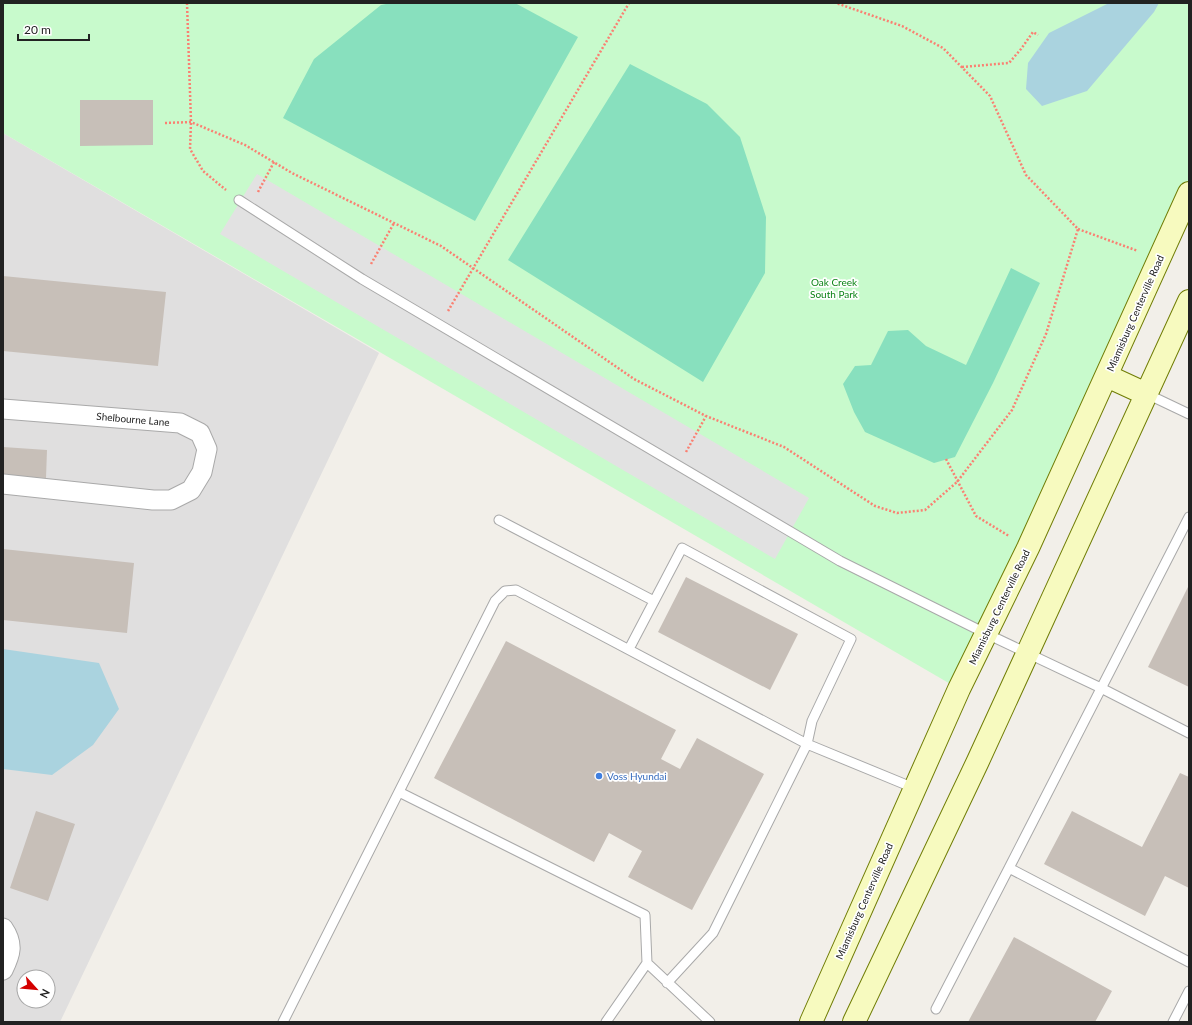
<svg xmlns="http://www.w3.org/2000/svg" width="1192" height="1025" font-family="Lato,sans-serif">
  <style>
    .residential { fill: #e0dfdf; fill-rule: evenodd }
    .park { fill: #c8facc }
    .pitch { fill: #88e0be }
    .parking { fill: #e2e2e2 }
    .water { fill: #aad3df }
    .building { fill: #c7bfb8 }
    .lines { fill: none; stroke-linecap: round; stroke-linejoin: round }
    .lane-casing { stroke: #a9a9a9; stroke-width: 11 }
    .street-casing { stroke: #a9a9a9; stroke-width: 21 }
    .secondary-casing { stroke: #707d05; stroke-width: 24 }
    .path { stroke: #fa8072; stroke-width: 2.5; stroke-dasharray: 2 2; stroke-linecap: butt }
    .lane { stroke: #fff; stroke-width: 9 }
    .street { stroke: #fff; stroke-width: 19 }
    .secondary { stroke: #f7fabf; stroke-width: 22 }
    .shop-dot { fill: #3f7fe0; stroke: #fff; stroke-width: 1.5 }
    .labels { text-anchor: middle; stroke-width: 3.5; stroke-linejoin: round; paint-order: stroke }
    .park-label { font-size: 10px; fill: #0c8416; stroke: #fff }
    .street-label { font-size: 10px; fill: #222; stroke: #fff }
    .shop-label { font-size: 10px; fill: #366cbe; stroke: #fff; text-anchor: start }
  </style>
  <rect width="100%" height="100%" fill="#f2efe9"/>
  <path class="residential" d="M3,133l376,220 -319,669h-57zM24,977h24v24h-24z"/>
  <path class="park" d="M3,3h1186v190l-230,496 -956,-556z"/>
  <path class="pitch" d="M391,3h124l63,34 -103,184 -192,-103 31,-59 67,-54z
    M630,64l77,40 33,33 26,80 -1,56 -62,109 -195,-122z
    M1011,268l29,15 -47,100 -38,74 -21,6 -69,-31 -11,-20 -11,-28 12,-18 16,-1 17,-34 20,-1 18,16 40,19z"/>
  <path class="parking" d="M257,174l552,324 -34,61 -555,-325z"/>
  <path class="water" d="M1109,3h50l-5,9 -67,79 -45,15 -16,-17 2,-26 21,-30z
    M3,649l96,14 20,46 -26,36 -41,30 -49,-6z"/>
  <path class="building" d="M80,100h73v45l-73,1z
    M3,276l163,16 -8,74 -155,-15z
    M3,447l44,3 -1,28 -43,-2z
    M3,549l131,14 -7,70 -124,-13z
    M686,577l112,57 -28,56 -112,-58z
    M1189,585v102l-41,-20z
    M506,641l170,89 -15,29 19,10 17,-31 67,36 -72,136 -64,-33 14,-26 -33,-18 -15,29 -160,-84z
    M1180,773l9,4v111l-24,-12 -20,40 -101,-52 28,-53 70,36z
    M36,811l39,13 -27,77 -38,-13z
    M1014,937l98,54 -17,31h-127z"/>
  <g class="lines">
    <defs>
      <path id="lane" d="M239,200l123,79 478,282 147,73 114,54 88,45
        M1147,394l42,20
        M1189,517l-180,351 180,94
        M499,520l155,81
        M629,649l53,-101 169,91 -39,82 -5,23 -94,189 -46,50
        M399,792l246,123 2,48 63,59
        M936,1009l73,-141
        M283,1022l212,-421 10,-10 11,-1 291,154 107,44
        M606,1022l41,-59
        M1173,1022l16,-31"/>
      <path id="street" d="M3,409l177,14 20,10 7,16 -5,23 -11,18 -20,10h-18l-150,-16
        M3,928c11,16 8,26 0,42"/>
      <path id="secondary" d="M1107,376l39,18
        M811,1022l148,-333 69,-141 161,-355
        M854,1022l124,-261 211,-460"/>
    </defs>
    <use href="#lane" class="lane-casing"/>
    <use href="#street" class="street-casing"/>
    <use href="#secondary" class="secondary-casing"/>
    <path class="path" d="M187,3l4,119 -1,27 13,22 23,19
      M962,67l47,-4 12,-14 12,-17 5,3
      M165,123l26,-1 54,23 47,28 149,73 193,133 72,37 78,31 91,59 22,7 28,-3 32,-28 55,-72 34,-76 32,-105 -52,-54 -36,-79 -47,-48 -41,-22 -66,-23
      M258,192l16,-30
      M1078,229l60,22
      M371,264l23,-41
      M448,311l181,-308
      M686,452l20,-36
      M946,459l30,57 33,20"/>
    <use href="#lane" class="lane"/>
    <use href="#street" class="street"/>
    <use href="#secondary" class="secondary"/>
  </g>
  <circle class="shop-dot" cx="599" cy="776" r="4"/>
  <g class="labels">
    <g class="park-label">
      <text x="834" y="286">Oak Creek<tspan x="834" dy="12">South Park</tspan></text>
    </g>
    <g class="street-label">
      <text transform="translate(1135 313) rotate(-66)" y="4">Miamisburg Centerville Road</text>
      <text transform="translate(133 419) rotate(5)" y="4">Shelbourne Lane</text>
      <text transform="translate(999 607) rotate(-64)" y="4">Miamisburg Centerville Road</text>
      <text transform="translate(864 901) rotate(-66)" y="4">Miamisburg Centerville Road</text>
    </g>
    <g class="shop-label">
      <text x="607" y="780">Voss Hyundai</text>
    </g>
  </g>
  <rect width="1192" height="1025" fill="none" stroke="#222222" stroke-width="8"/>
  <g transform="translate(36 989) rotate(117)"><circle r="19" fill="#ffffff" stroke="#a7a7a7"/>
  <path d="M0-3L7 15L0 10L-7 15Z" fill="#d40000"/>
  <text y="-6" font-size="11" font-weight="bold" text-anchor="middle" fill="#222222">N</text>
  </g>
  <path d="M18 34v6h71v-6" fill="none" stroke="#222222" stroke-width="2"/>
  <text x="24" y="34" font-size="12" fill="#222222" stroke="#ffffff" stroke-width="3" paint-order="stroke">20 m</text>
</svg>
